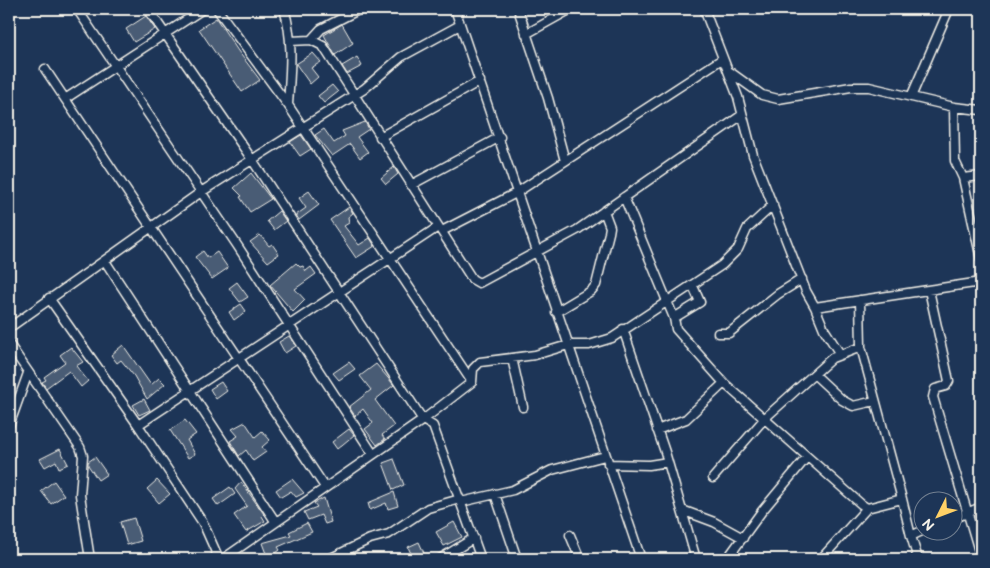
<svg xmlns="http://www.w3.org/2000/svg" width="990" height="568" font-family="'Balsamiq Sans',sans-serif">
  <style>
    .building { fill: #485b74; stroke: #f4f1e8 }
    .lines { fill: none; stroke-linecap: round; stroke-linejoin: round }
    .street-casing { stroke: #f4f1e8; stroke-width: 11 }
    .street { stroke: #1d3557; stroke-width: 8 }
  </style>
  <rect width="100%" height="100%" fill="#1d3557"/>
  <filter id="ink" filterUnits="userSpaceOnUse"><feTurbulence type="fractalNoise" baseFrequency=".02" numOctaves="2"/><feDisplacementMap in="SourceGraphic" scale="10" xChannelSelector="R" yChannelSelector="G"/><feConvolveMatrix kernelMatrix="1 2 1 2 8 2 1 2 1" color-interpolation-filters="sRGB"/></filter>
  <g filter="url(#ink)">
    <path class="building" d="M146,16l9,13 -21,13 -8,-13z
      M216,18l22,33 22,29 -18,12 -43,-63z
      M342,24l11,19 -18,12 -11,-20z
      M313,53l8,9 -10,6 7,9 -8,7 -14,-20z
      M357,57l5,9 -15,8 -5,-8z
      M332,85l6,7 -14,11 -6,-7z
      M365,122l4,7 -12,8 11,15 -8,6 -10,-14 -18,12 -17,-21 9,-6 10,14 11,-7 -3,-5z
      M301,135l10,14 -11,7 -10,-14z
      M394,167l4,7 -12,10 -5,-6z
      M251,173l20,26 -21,13 -10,-15 2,-1 -8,-8z
      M309,191l10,14 -20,15 -3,-5 10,-7 -7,-10z
      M349,207l4,6 -5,4 1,6 -5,3 15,19 11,-7 5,8 -19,12 -26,-38z
      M279,211l7,10 -12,9 -7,-9z
      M260,235l9,11 3,-2 7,10 -11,8 -18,-20z
      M203,251l5,7 9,-6 11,16 -16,11 -17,-22z
      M296,263l4,4 3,-1 3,5 5,-4 5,7 -21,15 10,11 -12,12 -23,-27z
      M237,282l11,15 -8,5 -11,-14z
      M241,304l5,7 -12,9 -5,-8z
      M289,336l7,10 -11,7 -6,-11z
      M123,345l28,40 8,-7 6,6 -18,15 -13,-23 -13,-16 -4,3 -6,-8z
      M71,347l12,15 -7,4 12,15 -7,6 -12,-16 -23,17 -4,-6 4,-2 -2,-3 21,-15 -5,-7z
      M349,362l6,7 -16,11 -6,-7z
      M376,364l18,21 -19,15 19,26 -12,9 3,4 -8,6 -12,-16 8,-6 -10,-14 -8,7 -6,-9 22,-17 -11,-14z
      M221,382l6,9 -11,8 -6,-10z
      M144,399l6,11 -11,5 -6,-10z
      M185,420l11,14 -9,6 8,14 -7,4 -18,-28z
      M245,422l10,15 7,-6 8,9 -8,7 4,5 -13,9 -7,-11 -7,6 -9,-15 8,-5 -6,-7z
      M349,429l5,6 -17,14 -5,-7z
      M60,449l8,15 -9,4 -3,-7 -11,6 -5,-8z
      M95,457l12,17 -9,6 -10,-15v-3z
      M394,459l10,26 -11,5 -10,-27z
      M292,479l12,14 -8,4 -5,-6 -10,6 -5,-7z
      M157,480l13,14 -11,9 -12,-14z
      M54,481l10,14 -13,9 -10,-13z
      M241,482l23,32 -2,2 3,5 -19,11 -12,-17 13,-9 -12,-17z
      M230,487l5,7 -17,12 -5,-7z
      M394,492l4,14 -10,3 -2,-6 -16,7 -2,-7z
      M324,498l7,24 -6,2 -4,-9 -13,5 -4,-8 13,-5 -3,-4z
      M134,518l7,23 -14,4 -7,-23z
      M454,522l8,15 -18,9 -8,-14z
      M307,523l5,9 -34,15 2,3 -12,9 -6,-16 29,-8 -2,-3z
      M419,542l5,11 -11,5 -5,-11z"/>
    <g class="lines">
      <defs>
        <path id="street" d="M77,9l160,236 136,209
          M148,9l105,152 170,259 10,6 48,133
          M217,9l71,96
          M284,9c10,32 6,63 4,96l184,277
          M455,9l186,550
          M518,9l30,89 17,63
          M704,9l34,88 15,58 53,136 9,16 166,-25
          M526,34l45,-25
          M311,40l10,-11 39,-20
          M290,41l21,-1 12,6 149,233 7,4 98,-53 165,-115
          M45,69l280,418
          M730,72l32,23 16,4 73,-12h18l85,20 27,3
          M911,97l38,-88
          M65,99l138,-90
          M954,107l1,54 8,17 18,81
          M380,137l100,-56
          M963,178l18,-2
          M411,185l89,-48
          M624,197l50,121
          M442,231l74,-38 206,-134
          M105,261l170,260
          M693,286l7,16 -26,16 2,11 48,54 137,121 6,4 35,-9 9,37 13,-6
          M929,290l20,91 -3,5 -11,3 -2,8 48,161
          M49,298l89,127 65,98 16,36
          M860,300l1,47 41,152
          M815,307l9,22 16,25
          M556,312l35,-21 5,-6 13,-52 1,-6 -6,-16
          M9,328l192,-136 163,-103 37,-32 59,-32
          M623,329l42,123 31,107
          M718,333h11l5,-4 44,-35 24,-15
          M9,344l71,103 3,9 -3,39 10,64
          M512,358l11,49
          M814,374l28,26 11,6 22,-5
          M138,425l300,-198
          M9,426l19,-53
          M657,430l29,-11 38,-36
          M608,464l41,1 19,-3
          M713,478l52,-60 67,-60 29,-11
          M495,494l22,65
          M461,502l52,-12 39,-20 53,-14
          M682,510l32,12 29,16
          M952,519l29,-12
          M570,535l10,24
          M911,536l7,23
          M223,559l200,-139 49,-38 1,-13 7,-7 55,-7 33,-10h21l23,-7 110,-73 16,-16 9,-20 26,-24
          M329,559l41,-20 19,-5 39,-26 32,-9
          M440,559l34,-21
          M727,559l35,-48 45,-54
          M821,559l46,-51"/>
      </defs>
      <use href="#street" class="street-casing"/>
      <use href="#street" class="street"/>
    </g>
  </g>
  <rect width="990" height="568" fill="none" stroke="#1d3557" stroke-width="30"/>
  <rect x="15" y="15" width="960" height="538" fill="none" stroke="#f4f1e8" stroke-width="2" filter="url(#ink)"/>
  <g transform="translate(938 516) rotate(228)"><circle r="24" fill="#1d3557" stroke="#738091"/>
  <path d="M0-4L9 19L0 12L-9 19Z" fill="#ffd166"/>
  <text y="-8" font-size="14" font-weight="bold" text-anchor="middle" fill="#f4f1e8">N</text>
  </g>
</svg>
